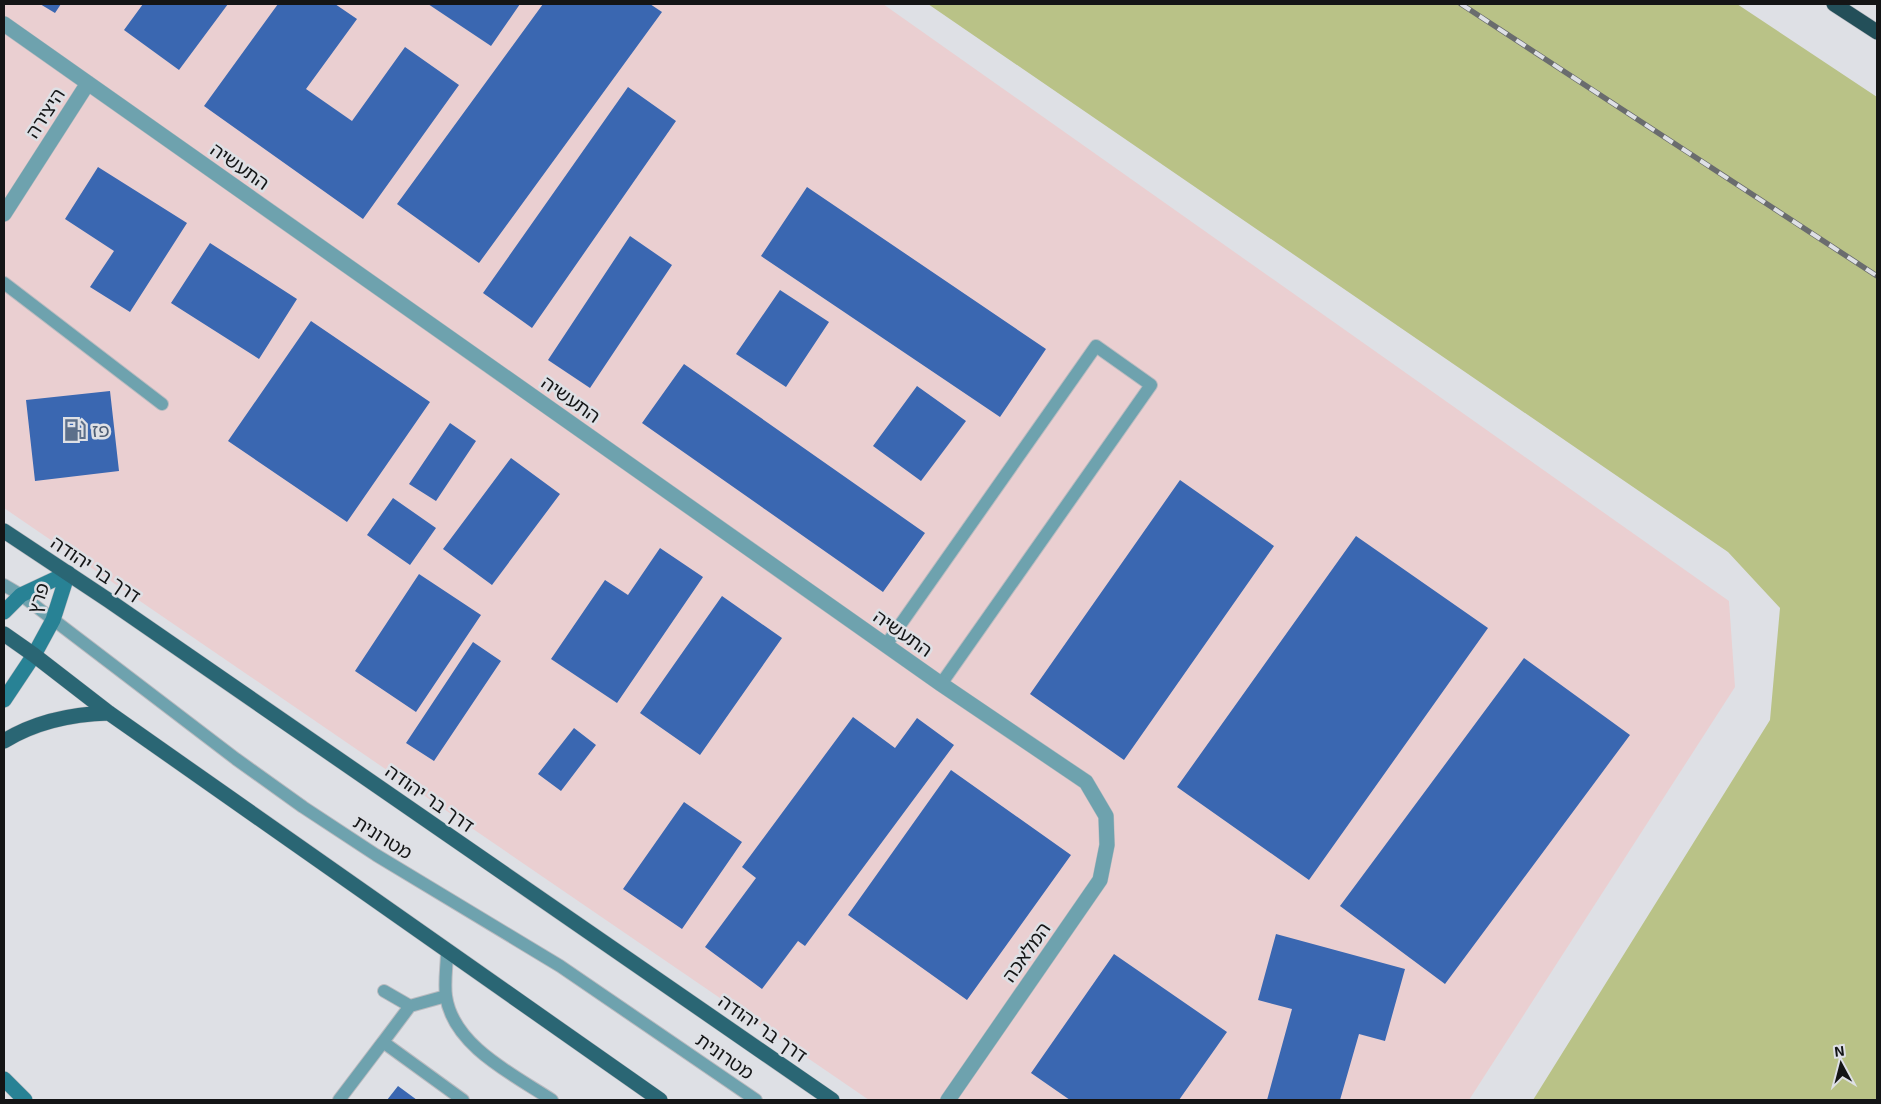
<svg xmlns="http://www.w3.org/2000/svg" width="1881" height="1104" font-family="'Exo 2','Noto Sans Hebrew',sans-serif">
  <style>
    .industrial { fill: #eacfd1 }
    .green { fill: #b9c287 }
    .building { fill: #3a67b1 }
    .lines { fill: none; stroke-linecap: round; stroke-linejoin: round }
    .lane-casing { stroke: #babbc0; stroke-width: 14 }
    .street-casing { stroke: #babbc0; stroke-width: 16 }
    .secondary-casing { stroke: #babbc0; stroke-width: 16 }
    .primary-casing { stroke: #babbc0; stroke-width: 16 }
    .highway-casing { stroke: #babbc0; stroke-width: 16 }
    .lane { stroke: #6ea2ae; stroke-width: 12 }
    .street { stroke: #6ea2ae; stroke-width: 15 }
    .secondary { stroke: #288295; stroke-width: 15 }
    .primary { stroke: #2a6674; stroke-width: 15 }
    .highway { stroke: #234f59; stroke-width: 15 }
    .rail-casing { stroke: #6a6c6e; stroke-width: 5.5 }
    .rail { stroke: #dee0e5; stroke-width: 4; stroke-dasharray: 11; stroke-linecap: butt }
    .labels { text-anchor: middle; stroke-width: 5; stroke-linejoin: round; paint-order: stroke }
    .street-label { font-size: 19px; fill: #141516; stroke: #dee0e5 }
    .service-label { font-size: 19px; fill: #4e5e75; stroke: #dee0e5; text-anchor: start }
  </style>
  <rect width="100%" height="100%" fill="#dee0e5"/>
  <path class="industrial" d="M4,4h879l846,597 6,86 -266,413h-600l-865,-592z"/>
  <path class="green" d="M928,4h809l140,93v1003h-344l237,-380 10,-112 -52,-56z"/>
  <path class="building" d="M40,4h21l-6,9z
    M143,4h85l-49,66 -55,-40z
    M278,4h57l22,15 -51,70 46,32 53,-74 54,38 -96,134 -159,-113z
    M428,4h92l-29,42z
    M543,4h107l12,8 -183,251 -82,-59z
    M628,87l48,34 -144,207 -49,-35z
    M98,167l89,56 -57,89 -40,-25 24,-36 -49,-32z
    M807,187l239,162 -46,68 -239,-161z
    M630,236l42,29 -82,123 -42,-28z
    M210,243l87,56 -38,60 -88,-56z
    M780,290l49,32 -43,65 -50,-33z
    M311,321l119,81 -83,120 -119,-81z
    M684,364l241,169 -42,59 -241,-169z
    M917,386l49,35 -45,60 -48,-35z
    M110,391l9,80 -84,10 -9,-81z
    M450,423l26,18 -40,60 -27,-17z
    M511,458l49,36 -68,91 -49,-36z
    M1180,480l94,66 -150,214 -94,-66z
    M393,498l43,30 -26,37 -43,-30z
    M1356,536l132,92 -179,252 -132,-93z
    M660,548l43,29 -86,126 -66,-44 54,-79 23,15z
    M419,574l62,41 -65,97 -61,-41z
    M722,596l60,42 -82,117 -60,-42z
    M473,642l28,19 -67,100 -28,-18z
    M1524,658l106,77 -185,249 -105,-78z
    M853,717l42,31 22,-30 37,27 -149,201 -7,-5 -36,48 -57,-42 51,-69 -14,-11z
    M574,728l22,17 -35,46 -23,-17z
    M951,770l120,85 -104,145 -119,-85z
    M684,802l58,40 -60,87 -59,-40z
    M1276,934l129,35 -20,72 -26,-7 -19,66h-73l25,-91 -34,-9z
    M1114,954l113,78 -48,68h-109l-39,-27z
    M398,1086l19,14h-30z"/>
  <g class="lines">
    <defs>
      <path id="lane" d="M4,283l158,121
        M4,585l17,10 215,164 67,48 73,48 184,111 196,134
        M886,645l210,-299 55,39 -210,299
        M447,951c0,14 -3,31 -1,45 7,50 68,79 106,104
        M384,991l26,15
        M383,1042l27,-36 36,-10
        M339,1100l44,-58 80,58"/>
      <path id="street" d="M4,24l937,660 145,98 20,34 1,29 -7,35 -152,220
        M4,214l84,-131"/>
      <path id="secondary" d="M4,612l17,-17 47,-22
        M4,700l30,-45 19,-35 15,-47
        M4,1079l21,21"/>
      <path id="primary" d="M4,531l104,69 724,500
        M4,634l30,21 75,58 551,387
        M4,741c31,-19 69,-27 105,-28"/>
      <path id="highway" d="M1834,4l43,28"/>
    </defs>
    <use href="#lane" class="lane-casing"/>
    <use href="#street" class="street-casing"/>
    <use href="#secondary" class="secondary-casing"/>
    <use href="#primary" class="primary-casing"/>
    <use href="#highway" class="highway-casing"/>
    <use href="#lane" class="lane"/>
    <use href="#street" class="street"/>
    <use href="#secondary" class="secondary"/>
    <use href="#primary" class="primary"/>
    <use href="#highway" class="highway"/>
    <defs>
      <path id="rail" d="M1461,4l416,272"/>
    </defs>
    <use href="#rail" class="rail-casing"/>
    <use href="#rail" class="rail"/>
  </g>
  <defs>
    <symbol id="fuel-bare" viewBox="-9 -9 18 18"><path d="M-5.5-6h7V0h2V4h1.3V-2.5L3-4.5l.8-.8L6-3V5H2.5V1h-1V6h-7ZM-4.2-4.7v3.2H.2V-4.7Z" fill="#5c6f8a" stroke="#dee0e5" stroke-width="2.5" paint-order="stroke"/></symbol>
  </defs>
  <g fill-rule="evenodd">
    <use href="#fuel-bare" x="59" y="414" width="32" height="32"/>
  </g>
  <g class="labels">
    <g class="street-label">
      <text transform="translate(45 113) rotate(-57)" y="7">היצירה</text>
      <text transform="translate(240 166) rotate(35)" y="7">התעשיה</text>
      <text transform="translate(571 399) rotate(35)" y="7">התעשיה</text>
      <text transform="translate(96 569) rotate(34)" y="7">דרך בר יהודה</text>
      <text transform="translate(38 598) rotate(-71)" y="7">פרץ</text>
      <text transform="translate(903 633) rotate(35)" y="7">התעשיה</text>
      <text transform="translate(430 798) rotate(35)" y="7">דרך בר יהודה</text>
      <text transform="translate(383 837) rotate(32)" y="7">מטרונית</text>
      <text transform="translate(1026 952) rotate(-55)" y="7">המלאכה</text>
      <text transform="translate(763 1028) rotate(35)" y="7">דרך בר יהודה</text>
      <text transform="translate(725 1056) rotate(35)" y="7">מטרונית</text>
    </g>
    <g class="service-label">
      <text x="92" y="437">פז</text>
    </g>
  </g>
  <rect width="1881" height="1104" fill="none" stroke="#141516" stroke-width="10"/>
  <g transform="translate(1841 1064) rotate(353)" stroke="#dee0e5" stroke-width="4" paint-order="stroke">
  <path d="M0-4L9 19L0 12L-9 19Z" fill="#141516"/>
  <text y="-8" font-size="14" font-weight="bold" text-anchor="middle" fill="#141516">N</text>
  </g>
</svg>
